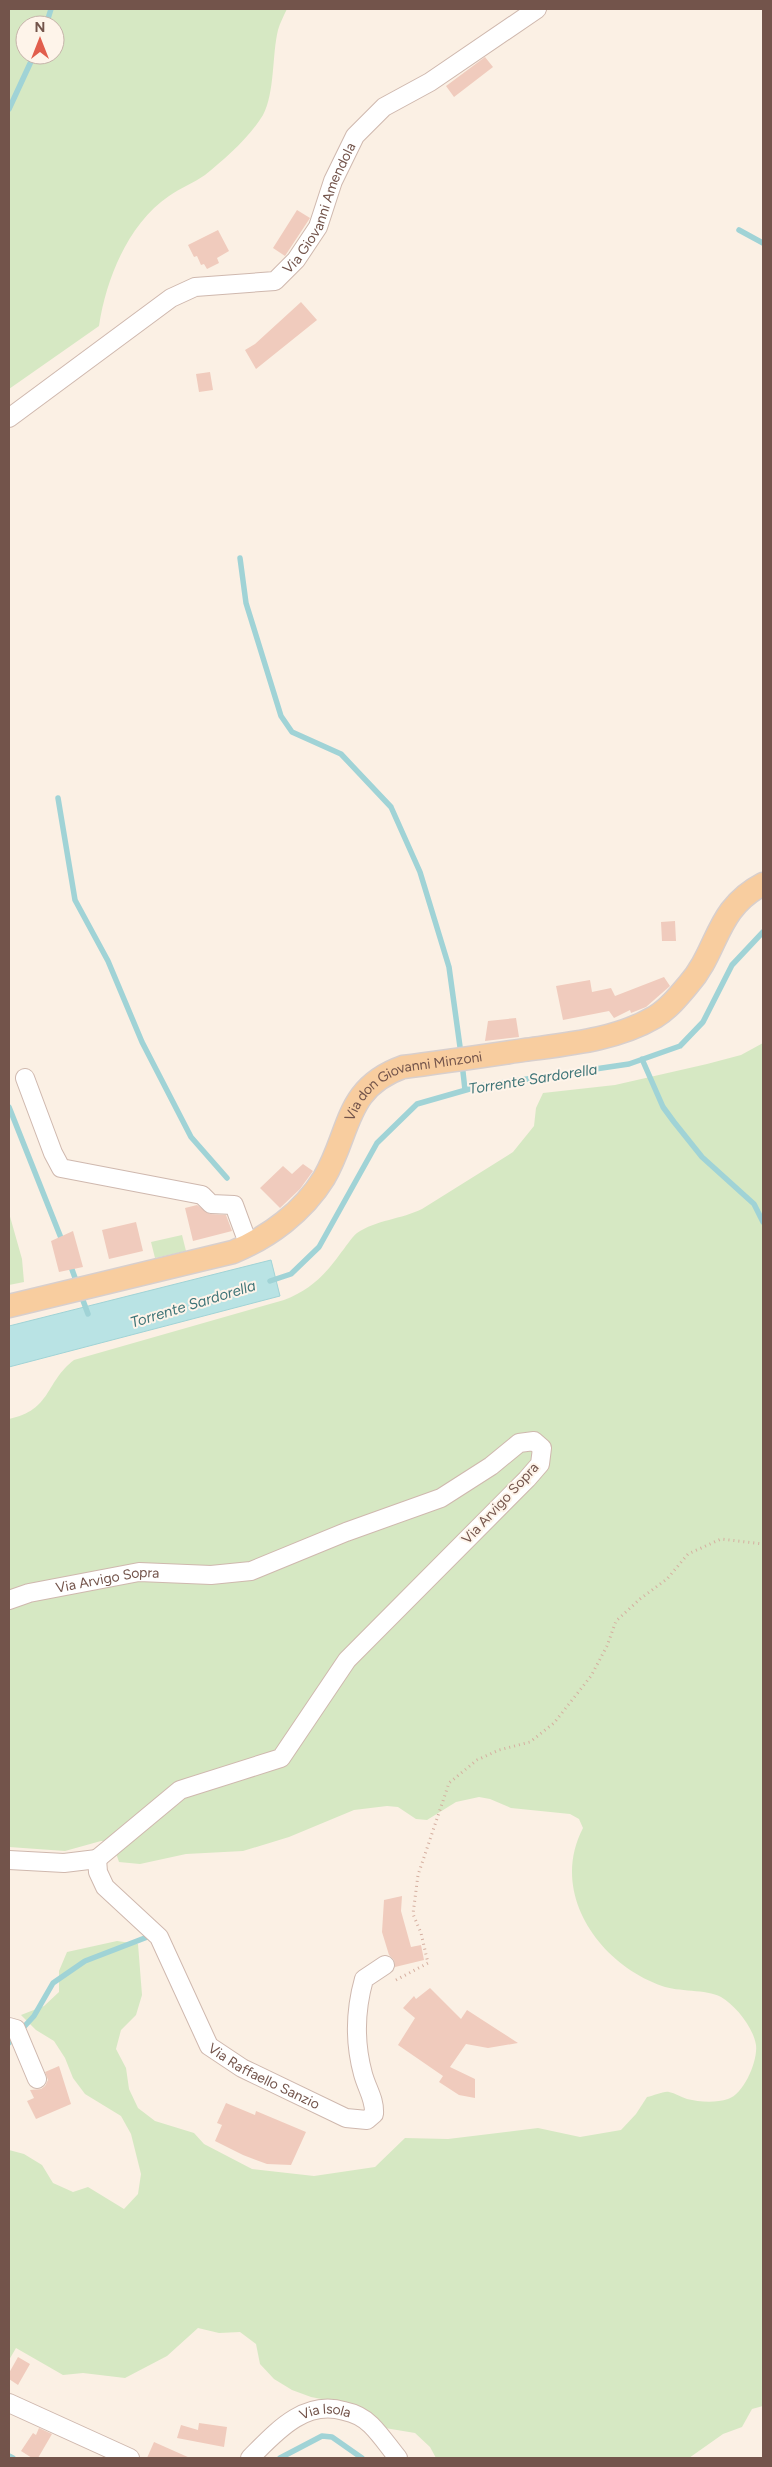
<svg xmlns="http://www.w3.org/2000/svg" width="772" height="2467" font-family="Figtree,sans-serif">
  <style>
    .green { fill: #d6e8c3; fill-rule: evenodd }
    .water { fill: #b9e3e4; stroke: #a0d3d6 }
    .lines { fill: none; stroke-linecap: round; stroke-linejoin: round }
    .stream { stroke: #a0d3d6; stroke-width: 5.5 }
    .building { fill: #f0cbbd }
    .minor-casing { stroke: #cfb8ae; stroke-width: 20 }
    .major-casing { stroke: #d8cfcd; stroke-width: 25 }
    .path { stroke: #d5afa0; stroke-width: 3; stroke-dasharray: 1 4; stroke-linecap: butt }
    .minor { stroke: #fff; stroke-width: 18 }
    .major { stroke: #f8cd9f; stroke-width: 22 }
    .labels { text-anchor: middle; stroke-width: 4; stroke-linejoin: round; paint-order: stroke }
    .street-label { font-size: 14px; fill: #73544b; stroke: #fef4ea }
    .water-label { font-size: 15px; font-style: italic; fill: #3f7578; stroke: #fef4ea }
  </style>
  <rect width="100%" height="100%" fill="#fbf0e4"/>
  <path class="green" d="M9,9h278c-3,6 -7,14 -9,21 -6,24 -3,63 -15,85 -14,23 -38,44 -58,60 -11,8 -25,13 -36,21 -41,28 -63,83 -70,130l-90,63zM25,25h30v30h-30z
    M763,1043v1363l-11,3 -10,18 -19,7 -34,24h-253l-6,-11 -15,-14 -30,-5 -33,-23 -41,-8 -19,-7 -18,-11 -14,-15 -4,-20 -16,-12 -21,1 -21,-5 -31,28 -42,22 -42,-5 -20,2 -47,-27 -7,12v-210l15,4 18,11 11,18 20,9 15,-5 36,22 14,-15 3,-20 -10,-40 -10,-18 -36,-22 -12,-16 -8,-20 -11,-17 -18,-11 -15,-15 23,-9 15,-14v-21l8,-19 50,-11 21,3 4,51 -6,20 -15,15 -5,19 10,19 3,21 9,19 17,13 39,12 10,11 48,25 62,7 61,-9 30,-29 43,1 90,-11 42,9 41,-7 15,-16 11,-17c7,-1 16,-6 22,-5 6,1 12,5 18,7 12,3 29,4 41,0 16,-5 30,-38 28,-54 -3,-18 -20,-39 -35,-48 -15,-8 -43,-5 -59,-11 -63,-22 -113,-93 -79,-158l-4,-9 -9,-5 -59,-6 -21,-9 -11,-2 -23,5 -29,18 -11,-1 -18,-12 -11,-1 -33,4 -65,27 -46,14 -57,3 -46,10 -21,-2 -7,-21h-11l-36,10 -56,-4v-428c43,-9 36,-37 65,-59l210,-60c26,-10 40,-24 56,-46 5,-6 11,-16 17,-21 19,-13 45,-14 65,-24l91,-57 21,-26 2,-18 7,-15 72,-8 92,-21 34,-9z
    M9,1213l13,46 2,23 -15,3z
    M182,1235l4,16 -31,7 -4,-16z"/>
  <path class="water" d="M271,1260l9,36 -271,71v-41z"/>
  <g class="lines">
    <path class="stream" d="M46,25l5,-16
      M9,109l25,-54
      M739,230l24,13
      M240,558l6,45 35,113 11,16 49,22 50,53 29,65 29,95 12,87
      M58,798l17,102 33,61 34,81 49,95 36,41
      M642,1059l21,48 11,15 28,35 52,47 9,18
      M462,1063l3,27
      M9,1107l54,136
      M70,1264l8,22
      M270,1281l21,-7 28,-27 58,-104 40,-39 63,-18 149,-22 51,-18 23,-24 29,-57 31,-33
      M81,1295l7,19
      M9,2043l25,-27 19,-33 32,-22 65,-25
      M9,2456l4,2
      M280,2458l42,-22 10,1 30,21"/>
  </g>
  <path class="building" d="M485,57l8,10 -39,30 -8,-11z
    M297,210l13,8 -25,38 -12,-8z
    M218,230l11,21 -12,7 2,5 -12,6 -3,-5 -3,1 -4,-9 -3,1 -6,-12z
    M301,302l16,18 -61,49 -11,-19 10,-6z
    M210,372l3,18 -14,2 -3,-18z
    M675,921l1,20h-14l-1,-19z
    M664,977l6,9 -24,21 -15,6 -1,-3 -16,8 -5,-7 -46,9 -7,-34 34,-6 2,12 19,-4 4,8z
    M516,1018l3,19 -34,4 3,-20z
    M303,1164l10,7 -13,18 -20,19 -20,-20 23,-22 9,8z
    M197,1205l13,9 16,1 6,16 -39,10 -8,-33z
    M136,1222l7,29 -34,8 -7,-29z
    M73,1231l10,36 -24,5 -8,-31z
    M402,1896l-1,15 10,36 10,-2 3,15 -29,7 -1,-7 -5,-5 -7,-23 2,-32z
    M430,1988l31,31 6,-9 51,33 -30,5 -22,-4 -16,23 25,12v19l-16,-3 -20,-13 4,-6 -45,-31 17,-27 -12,-10 11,-12 2,3z
    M59,2066l12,38 -35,15 -9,-18 7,-3 -4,-8 11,-1 4,-3 3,-6 -3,-8z
    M226,2103l29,12 1,-4 50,21 -15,33 -24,-1 -24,-9 -28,-14 7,-16 -5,-2z
    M18,2357l12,7 -12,21 -9,-6v-6z
    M199,2423l28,4 -3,20 -47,-9 4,-13 17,5z
    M39,2428l13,6 -14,24h-6l-11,-7 12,-18 3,2z
    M154,2442l36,16h-43z"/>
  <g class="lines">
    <defs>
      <g id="minor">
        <path id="s1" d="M9,418l162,-120 24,-11 80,-6 21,-21 22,-33 15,-46 22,-45 29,-29 46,-25 107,-73"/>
        <path d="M25,1078l28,75 8,15 141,27 9,9 23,1 15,41"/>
        <path id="s2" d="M9,1600l20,-7 110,-21 72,3 40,-4 95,-39 95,-34 50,-32 28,-23 15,-2 8,7 -2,16 -13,15 -180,181 -66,98 -101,32 -83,69"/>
        <path id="s3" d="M97,1859l1,13 7,15 54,50 50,109 33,22 104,50 21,2 7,-6c1,-15 -7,-25 -11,-40 -9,-33 -8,-63 1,-95l21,-14"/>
        <path d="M9,1860l55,3 33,-4"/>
        <path d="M9,2027l7,2 21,50"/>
        <path d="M9,2403l121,55"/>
        <path id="s4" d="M250,2458c25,-25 54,-59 94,-47 10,2 20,7 27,14 10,10 18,22 27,33"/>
      </g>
      <g id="major">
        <path id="s5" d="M9,1306l224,-54c36,-15 70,-40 91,-74 27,-46 20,-90 79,-111 40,-5 80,-11 121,-17 44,-6 92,-10 131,-33 13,-8 23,-20 33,-32 31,-35 27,-76 75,-101"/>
      </g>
    </defs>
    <use href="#minor" class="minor-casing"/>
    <use href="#major" class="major-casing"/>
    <path class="path" d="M396,1980l32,-17 -7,-30 -8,-19 5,-39 31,-92 28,-23 22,-10 31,-8 24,-19 37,-47 16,-30 9,-25 24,-22 27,-20 21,-25 33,-15 42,5"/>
    <use href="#minor" class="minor"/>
    <use href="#major" class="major"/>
  </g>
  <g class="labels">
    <g class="street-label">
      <text dy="5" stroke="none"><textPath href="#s1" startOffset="395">Via Giovanni Amendola</textPath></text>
      <text dy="5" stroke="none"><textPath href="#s5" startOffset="492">Via don Giovanni Minzoni</textPath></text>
      <text transform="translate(500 1503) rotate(-47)" y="5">Via Arvigo Sopra</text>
      <text dy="5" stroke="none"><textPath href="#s2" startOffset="101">Via Arvigo Sopra</textPath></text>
      <text dy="5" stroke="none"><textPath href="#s3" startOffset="286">Via Raffaello Sanzio</textPath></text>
      <text dy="5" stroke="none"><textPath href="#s4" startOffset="92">Via Isola</textPath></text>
    </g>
    <g class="water-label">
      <text transform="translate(533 1079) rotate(-9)" y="5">Torrente Sardorella</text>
      <text transform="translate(193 1304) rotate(-17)" y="5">Torrente Sardorella</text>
    </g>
  </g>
  <rect width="772" height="2467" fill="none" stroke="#73544b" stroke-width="20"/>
  <g transform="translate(40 40)"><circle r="24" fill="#fef4ea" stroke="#c6b4aa"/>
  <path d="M0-4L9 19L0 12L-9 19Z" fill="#e15e4d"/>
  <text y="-8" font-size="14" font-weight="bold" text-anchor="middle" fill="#73544b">N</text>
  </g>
</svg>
